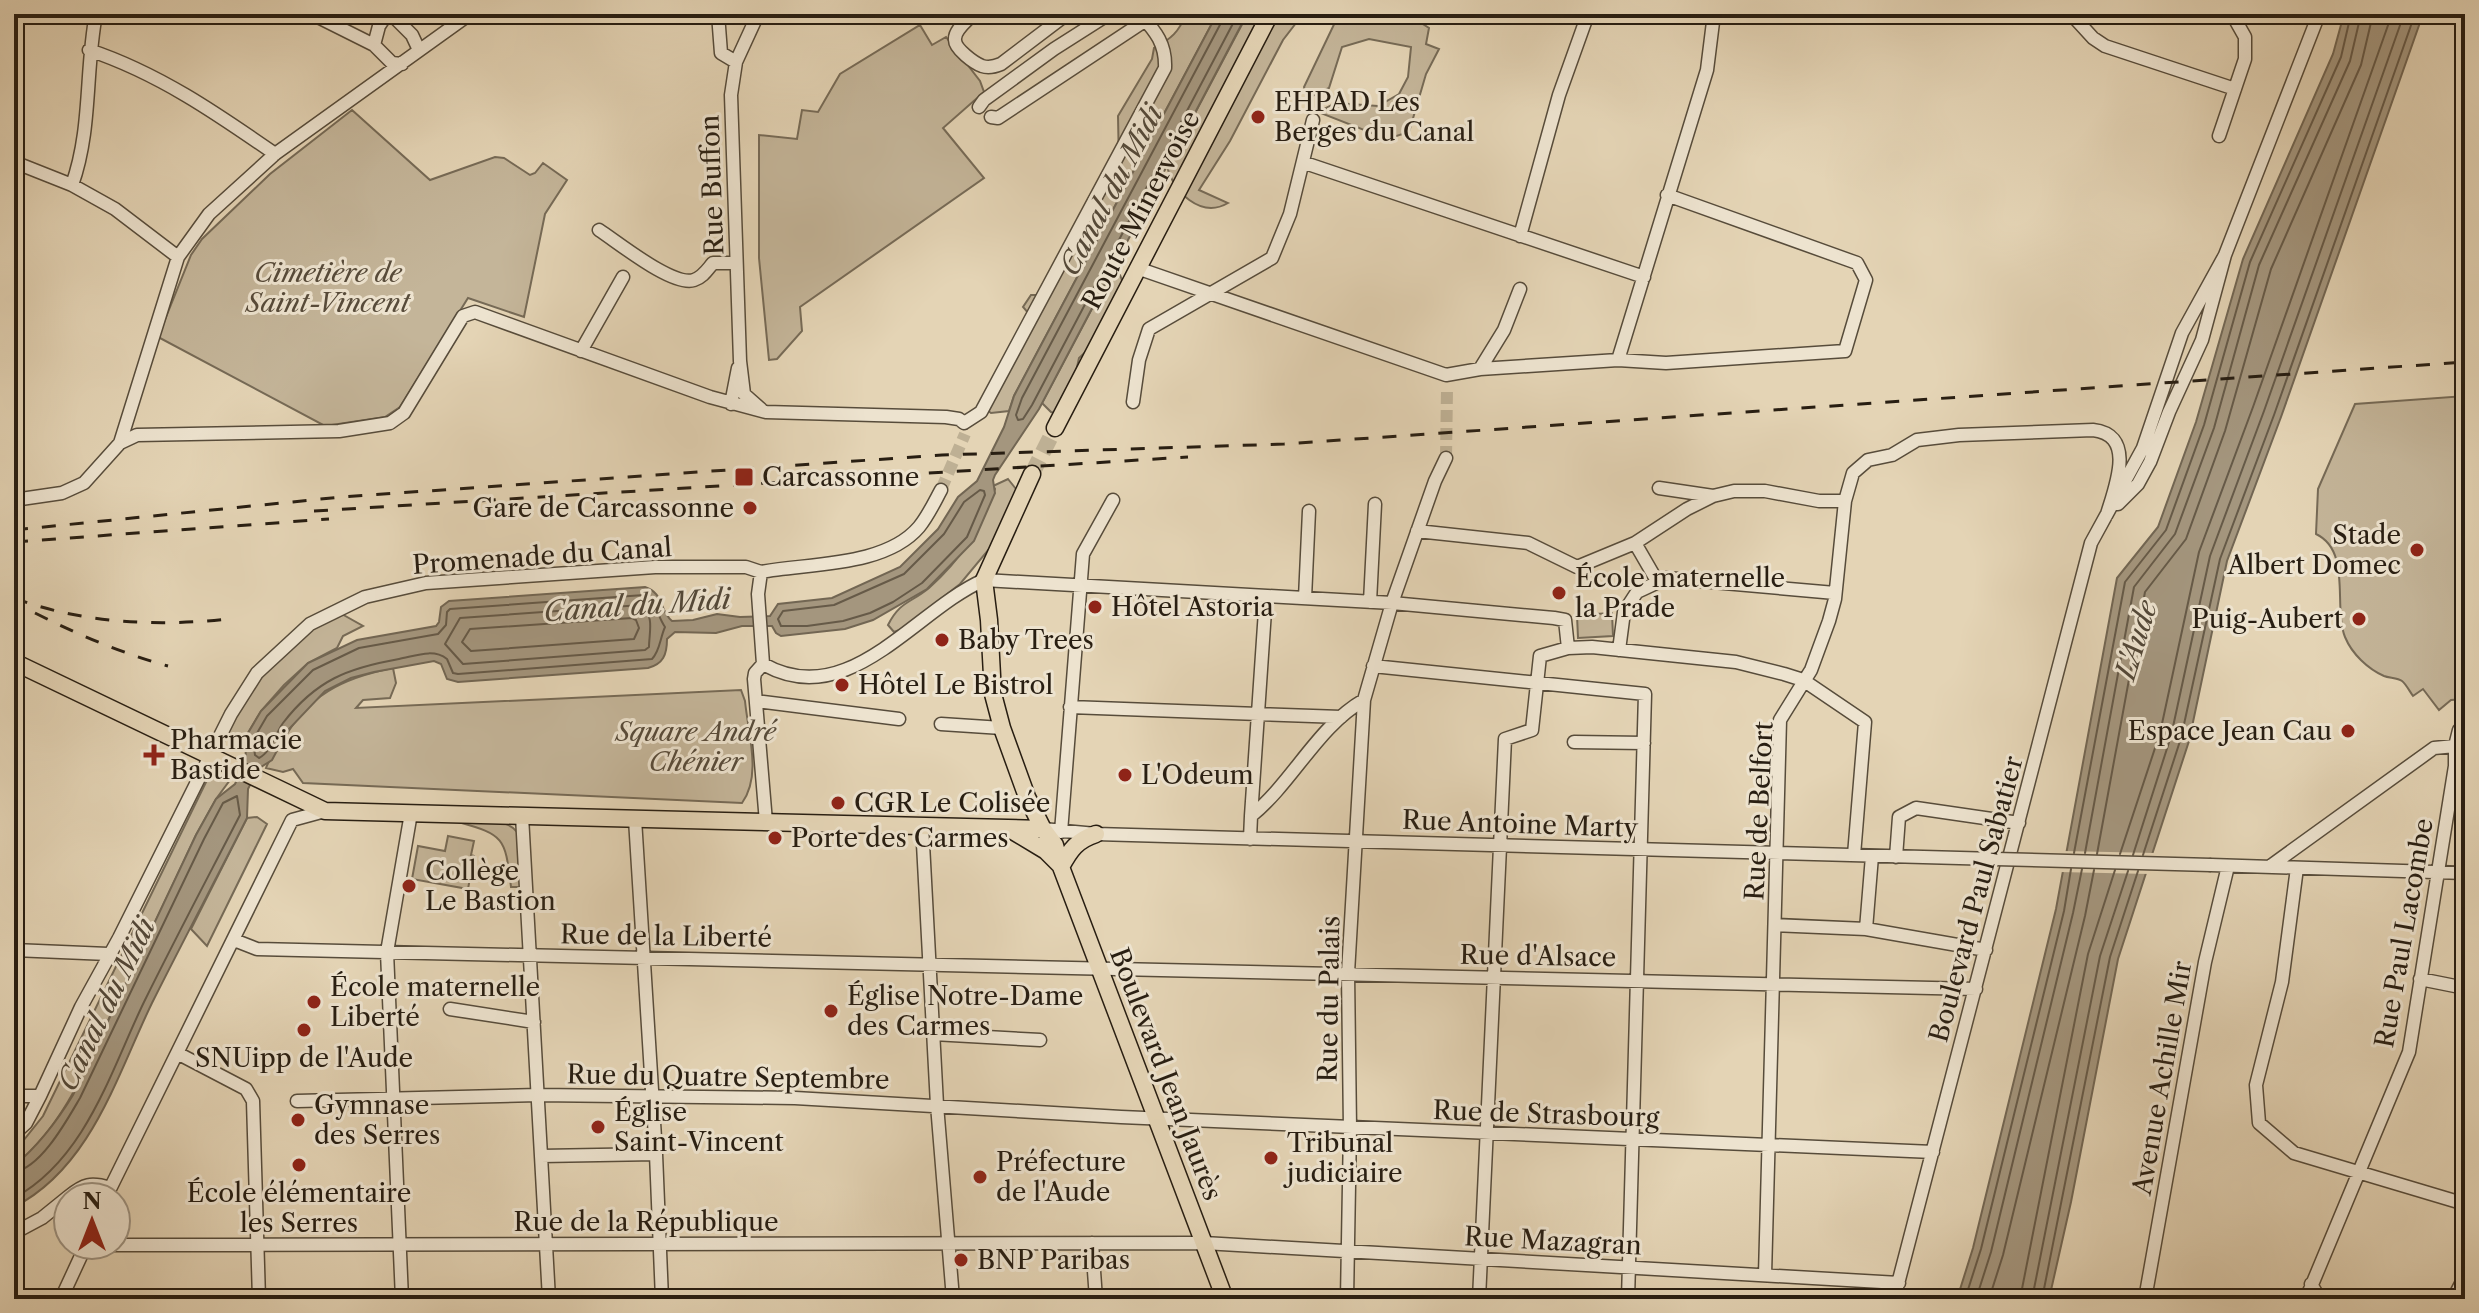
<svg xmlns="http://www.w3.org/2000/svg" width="2479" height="1313" font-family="'Libre Caslon Text',serif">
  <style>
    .green { fill: #c4b599; stroke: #766a56; stroke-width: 2 }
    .water { fill: #a4967e; stroke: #726653; stroke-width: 2 }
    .pier { fill: #e4d4b5 }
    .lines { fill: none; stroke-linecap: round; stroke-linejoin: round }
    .shore { stroke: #665a48; stroke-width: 2 }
    .minor-tunnel { stroke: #beb094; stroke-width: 12; stroke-dasharray: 12 6; stroke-linecap: butt }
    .major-tunnel { stroke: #beb094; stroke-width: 16; stroke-dasharray: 16 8; stroke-linecap: butt }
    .minor-casing { stroke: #574c3b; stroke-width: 15 }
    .major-casing { stroke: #281e12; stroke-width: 19 }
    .minor { stroke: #ede3cf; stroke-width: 12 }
    .major { stroke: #e4d4b5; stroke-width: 16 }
    .rail { stroke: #281e12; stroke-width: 3; stroke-dasharray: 14 14; stroke-linecap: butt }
    .minor-bridge-casing { stroke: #574c3b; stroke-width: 15; stroke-linecap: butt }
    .minor-bridge { stroke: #ede3cf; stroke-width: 12 }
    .poi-dot { fill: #8f2418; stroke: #ede3cf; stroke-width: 3 }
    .labels { text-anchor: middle; stroke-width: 6; stroke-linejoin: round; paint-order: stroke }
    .poi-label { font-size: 26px; fill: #281e12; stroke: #ede3cf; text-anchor: start }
    .street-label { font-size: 26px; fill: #281e12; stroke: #ede3cf }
    .park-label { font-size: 26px; font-style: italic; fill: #574b3a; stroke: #ede3cf }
    .water-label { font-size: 28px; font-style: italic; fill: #534838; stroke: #ede3cf }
  </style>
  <rect width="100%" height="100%" fill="#e4d4b5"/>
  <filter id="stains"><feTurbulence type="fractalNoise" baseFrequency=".0025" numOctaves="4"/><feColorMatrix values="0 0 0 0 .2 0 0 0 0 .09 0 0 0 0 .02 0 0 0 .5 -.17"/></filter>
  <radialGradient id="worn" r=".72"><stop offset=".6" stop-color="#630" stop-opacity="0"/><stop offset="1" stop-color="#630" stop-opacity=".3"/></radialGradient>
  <path class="green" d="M1186,14h31l-203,382 -5,15 -18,2 -4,-3 48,-89 -12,-14 8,-12h11l12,-9 65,-119 -1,-51 34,-57 2,-11c17,-9 25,-16 32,-34z
    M1303,14l-20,26 -53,101 -31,49 29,13c-27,16 -55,-11 -61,-37l80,-151z
    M1339,14h68l22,14 -3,16 13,5 -13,25 -17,58 -22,7 -69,-27 18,-9 42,3 21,-12 9,-17 3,-30 -42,-8 -27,8 -13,41 -21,10 -4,-11z
    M920,25l12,20 14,-8 34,44 4,11 -41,36 41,50 -184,129 2,24 -25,28 -8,1 -10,-102v-123l38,4 5,-29 16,2 22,-38z
    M352,110l78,70 65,-23 9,1 26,17 5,-2 8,-10 24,17 -22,34 -21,103 -56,-19 -68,109 -15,10 -60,9 -167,-89 33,-82 11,-16 68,-65z
    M1112,271l8,4 3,8 -31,63 -13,12 -6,27 -15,29 -7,-2 -9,-9z
    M2465,396v303l-14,1 -12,10 -16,-21 -10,7c-3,-4 -7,-12 -11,-15 -4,-3 -13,-3 -18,-5 -16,-7 -32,-22 -39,-39 -12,-30 7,-86 -29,-103l2,-45 37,-85z
    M1008,479l12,15 -30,54 -30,36 -58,45 -8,3 -6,-7c12,-24 23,-22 41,-37 32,-29 52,-59 66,-99l-2,-3z
    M340,613l23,13 -20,10 -6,12 -29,15 -24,22 -23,26 -16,27 -9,2 -9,-7 30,-60 61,-50z
    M1612,613l1,23 -35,2 -1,-23z
    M393,668l3,15 -6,15 -27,2 -7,8 385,-18 4,11c3,32 17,75 -3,102l-439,-20 -10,-14 -10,3 -17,-4c3,-9 11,-18 16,-26 26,-47 60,-64 111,-74z
    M214,775l16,5 -14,19 -20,36c-26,56 -52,111 -79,166 -28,60 -51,123 -103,165v-19l9,-6 20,-25 165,-338z
    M257,817l10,7 -60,122 -16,-17 56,-111z
    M458,822c18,0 47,-6 59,10l3,55h-9c-6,-48 -5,-52 -53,-65z
    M448,836l26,5 -3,14 3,1 -6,33 -56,-10 6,-33 27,5z"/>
  <path class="water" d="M1217,14h30l-208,395 -44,66 -2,5 2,13 -21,48 -47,48 -54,31 -28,9 -64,7 -5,-3 -4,-7h-30l-26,7 -41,-1 -8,7c0,16 -4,25 -19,29l-190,14 -11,-3 -6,-15 -7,-3 -60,11 -23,6 -26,13 -37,39 -16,30 -14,9 -10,20 -1,29c-31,61 -64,123 -95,185 -35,72 -61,165 -138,204v-41c25,-21 42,-43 59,-71l123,-260 20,-36 19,-15 11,-24 -1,-22 16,-27 47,-48 49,-23 79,-14 3,-4 2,-15 8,-6 196,-14c19,6 14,23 27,34l21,-1 24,-6 23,3 30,-1 8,-12 54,-6 68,-31 38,-38 20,-32 19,-16 27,-54 10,-31z
    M2344,14h79l-142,403 -54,144 -38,180 -71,218 -47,243 -22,97h-92l16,-51 83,-339 61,-331 41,-51 38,-105 47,-163 90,-205z"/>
  <path class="pier" d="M2063,851l93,2 -6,21 -91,-2z"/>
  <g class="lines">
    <path class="shore" d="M1223,14l-1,7 -200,377 -6,17 2,5 5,-1 9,-14 206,-391
      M980,490l4,1 1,4 -18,42 -45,46 -29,19 -23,11 -27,8 -36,5h-26l-3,-7 5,-8 51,-6 70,-31 40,-40 20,-32z
      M644,595c13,6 13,21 21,32 -5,11 -5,24 -13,32l-194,15 -5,-1 -6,-14c-14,-11 -32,-3 -48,0 -51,9 -83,21 -116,64 -8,11 -12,29 -24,35l-4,-3 -2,-15 14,-24 46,-46 46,-22 79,-14 8,-9 1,-13 3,-3z
      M641,605c14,11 8,28 8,42l-4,3 -182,14 -18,-20 15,-26z
      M632,618l4,2 3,8 -5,11 -163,12 -9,-9 8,-13z
      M2074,853l51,-271 41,-52 38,-105 46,-163 91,-205 10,-43
      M2085,853l49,-266 41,-53 39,-106 45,-163 91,-204 11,-47
      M2097,854l48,-262 41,-53 39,-108 46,-162 90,-204 12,-51
      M2120,854l40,-121 39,-181 54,-145 139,-393
      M2133,855l38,-119 39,-180 54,-145 140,-397
      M2143,855l38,-117 39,-179 54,-144 141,-401
      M14,1172c27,-4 53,-52 66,-74l124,-259 19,-36 14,-7 3,19c-32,62 -65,124 -96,187 -33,68 -58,157 -130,196
      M1965,1299l16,-50 83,-338 7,-42
      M1976,1299l15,-47 82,-339 9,-44
      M1989,1299l14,-44 82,-339 9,-46
      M2020,1299l68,-345 27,-84
      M2032,1299l68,-343 28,-85
      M2042,1299l68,-342 28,-86"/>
    <path class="minor-tunnel" d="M1446,458l1,-68
      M941,490l24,-56"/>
    <path class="major-tunnel" d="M1032,474l23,-46"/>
    <defs>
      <path id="minor" d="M312,14l62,31
        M387,14l-8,12 -5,19 18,18 10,1
        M391,14l21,21 7,15
        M718,14l3,39 15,9
        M758,14l-22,48 -5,33 9,266 4,33 17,15
        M973,14c-6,7 -19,16 -18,26 0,9 19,23 27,26 6,2 12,1 19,-2l66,-50
        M1075,14h10
        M2071,14l22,24 12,8 130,43
        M89,50c69,23 127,63 186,104
        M979,107l5,-7 70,-51 55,-35
        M991,117l7,1 148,-98
        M2219,136l26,-77v-22l-13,-23
        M14,162l58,23 43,24 63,48
        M1305,163l339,114
        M72,185c20,-56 13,-114 24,-171
        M599,230c20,13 74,57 95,50 9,-3 13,-10 19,-17h23
        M1520,236l39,-141 29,-81
        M1137,268l309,107 34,-6 138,-9 48,3 179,-12 21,-71 -9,-17 -190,-68
        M581,351l42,-74
        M1618,360l89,-290 7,-56
        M1480,369l24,-39 16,-41
        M1133,402l6,-42 10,-31 123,-71 18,-44 23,-94
        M731,404l7,-36
        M964,423l17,-11 184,-344c1,-24 -9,-36 -25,-54
        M120,443l17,-8 202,-4 51,-8 14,-10 59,-97 12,-4 235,85 56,15 180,5 13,2 5,4
        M1659,488l54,8 21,-5h31l54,10h26
        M14,500l48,-7 22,-10 36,-40 58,-186 31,-43 66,-60 195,-140
        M2118,504l20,-20 12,-22 19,-50 33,-72 23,-85 94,-241
        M1417,531l111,12 49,24 58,-24 52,-34 26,-13
        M1635,543l22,38
        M761,572l-3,22 5,70 -8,9 -1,6 12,143
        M761,572c48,-9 124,-5 158,-45 9,-11 15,-24 22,-37
        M1305,598l4,-87
        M1370,602l5,-98
        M1619,650l5,-38 13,-20 30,-14 168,15
        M763,664c85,49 152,-54 221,-84l408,23 162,15 11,2 3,28
        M1373,666l272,28 -17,605
        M756,701l143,18
        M1070,707l271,10
        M941,724l61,4
        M1574,742l70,1
        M522,816l27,483
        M1251,816l15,-220
        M635,819l21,335 6,145
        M922,825l15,280 16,194
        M1043,829l53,5 900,25
        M1061,832l22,-278 30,-54
        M1250,839l1,-23c42,-34 66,-89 113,-116
        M1896,857l3,-40 17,-9 103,15
        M2211,865l254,8
        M2269,867l165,-119 21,-2 4,-16 6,-4
        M2297,868l-15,114 -26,103 3,38 35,30 171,51
        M1775,925l91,4 120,21
        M1866,929l6,-73
        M234,940l23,9 1719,40
        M14,950l94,4
        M2420,979l45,9
        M450,1009l84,13
        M933,1034l107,6
        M179,1054l67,35 7,12 6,198
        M14,1096h26
        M297,1101l241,-6 257,3 326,19 812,35
        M14,1134l12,-11 14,-27 41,-89 38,-69 112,-224 26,-41 53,-49 55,-27 61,-14 229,-16h91l15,5
        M541,1156l115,-2
        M68,1197c16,-13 23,-15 42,-9
        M106,1197l186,-377 33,-9
        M14,1233l28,-15 26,-21
        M1092,1243l4,56
        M88,1245l1116,-2 695,40
        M1765,1275l15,-555 31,-50 18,-49 6,-22 10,-98 8,-28 15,-13 24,-5 25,-15 42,-5 134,-5c43,5 23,55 14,84
        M2311,1284l9,15
        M61,1299l25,-54
        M402,1299l-15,-347 24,-139
        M1347,1299l3,-171 -2,-155 16,-273 28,-97 43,-122 11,-23
        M1479,1299l26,-560 27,-9 8,-74 28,-8 24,-1 144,15 48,12 19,6 62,42 -11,133
        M1894,1299l197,-756 52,-95 39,-115 43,-78
        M2145,1299l60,-337 23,-96
        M2306,1299l103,-247 46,-286v-20
        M2453,1299l12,-23"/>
      <path id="major" d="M1055,428l215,-414
        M1032,474l-48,106 5,40 4,74 9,34 25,69 16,32 12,16 6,22 164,432
        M14,662l311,149 718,18
        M1011,830l35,21 14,14
        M1061,867c9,-17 16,-27 35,-33"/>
    </defs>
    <use href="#minor" class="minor-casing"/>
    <use href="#major" class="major-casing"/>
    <use href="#minor" class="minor"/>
    <use href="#major" class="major"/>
    <path class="rail" d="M314,511l874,-54
      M14,530l327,-33 601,-42 342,-11 1181,-82
      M14,542l315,-23
      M14,598c66,25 143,29 213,21
      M35,613c44,22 86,40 133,53"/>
    <defs>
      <path id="minor-bridge" d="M1996,859l215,6"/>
    </defs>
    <use href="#minor-bridge" class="minor-bridge-casing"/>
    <use href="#minor-bridge" class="minor-bridge"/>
  </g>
  <g class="poi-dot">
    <circle cx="1258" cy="117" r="8"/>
    <rect x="734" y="467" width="20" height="20" rx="4"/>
    <circle cx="750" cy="508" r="8"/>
    <circle cx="2417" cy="550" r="8"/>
    <circle cx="1559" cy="593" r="8"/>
    <circle cx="1095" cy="607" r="8"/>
    <circle cx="2359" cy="619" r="8"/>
    <circle cx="942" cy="640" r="8"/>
    <circle cx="842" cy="685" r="8"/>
    <circle cx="2348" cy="731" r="8"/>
    <path d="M150 743h8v8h8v8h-8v8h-8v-8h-8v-8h8z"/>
    <circle cx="1125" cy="775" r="8"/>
    <circle cx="838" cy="803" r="8"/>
    <circle cx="775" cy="838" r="8"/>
    <circle cx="409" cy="886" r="8"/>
    <circle cx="314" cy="1002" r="8"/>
    <circle cx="831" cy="1011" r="8"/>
    <circle cx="304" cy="1030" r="8"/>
    <circle cx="298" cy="1120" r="8"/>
    <circle cx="598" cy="1127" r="8"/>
    <circle cx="1271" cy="1158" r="8"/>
    <circle cx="299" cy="1165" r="8"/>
    <circle cx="980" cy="1177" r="8"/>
    <circle cx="961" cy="1260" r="8"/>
  </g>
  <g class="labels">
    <g class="poi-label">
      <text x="1274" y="111">EHPAD Les<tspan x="1274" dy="30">Berges du Canal</tspan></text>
      <text x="762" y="486">Carcassonne</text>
      <text x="734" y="517" text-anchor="end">Gare de Carcassonne</text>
      <text x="2401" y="544" text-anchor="end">Stade<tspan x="2401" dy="30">Albert Domec</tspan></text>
      <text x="1575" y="587">École maternelle<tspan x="1575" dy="30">la Prade</tspan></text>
      <text x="1111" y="616">Hôtel Astoria</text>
      <text x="2343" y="628" text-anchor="end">Puig-Aubert</text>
      <text x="958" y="649">Baby Trees</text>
      <text x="858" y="694">Hôtel Le Bistrol</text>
      <text x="2332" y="740" text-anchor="end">Espace Jean Cau</text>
      <text x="170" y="749">Pharmacie<tspan x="170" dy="30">Bastide</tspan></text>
      <text x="1141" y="784">L'Odeum</text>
      <text x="854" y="812">CGR Le Colisée</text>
      <text x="791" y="847">Porte des Carmes</text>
      <text x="425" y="880">Collège<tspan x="425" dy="30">Le Bastion</tspan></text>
      <text x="330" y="996">École maternelle<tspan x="330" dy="30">Liberté</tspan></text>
      <text x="847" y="1005">Église Notre-Dame<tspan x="847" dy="30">des Carmes</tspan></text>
      <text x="304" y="1067" text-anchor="middle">SNUipp de l'Aude</text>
      <text x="314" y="1114">Gymnase<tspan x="314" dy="30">des Serres</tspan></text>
      <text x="614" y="1121">Église<tspan x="614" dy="30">Saint-Vincent</tspan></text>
      <text x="1287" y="1152">Tribunal<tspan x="1287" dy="30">judiciaire</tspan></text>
      <text x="996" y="1171">Préfecture<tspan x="996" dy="30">de l'Aude</tspan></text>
      <text x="299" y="1202" text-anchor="middle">École élémentaire<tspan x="299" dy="30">les Serres</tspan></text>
      <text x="977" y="1269">BNP Paribas</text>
    </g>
    <g class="street-label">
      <text transform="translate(712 185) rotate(-92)" y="9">Rue Buffon</text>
      <text transform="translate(1141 210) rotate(-62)" y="9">Route Minervoise</text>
      <text transform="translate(542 556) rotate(-4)" y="9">Promenade du Canal</text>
      <text transform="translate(1759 811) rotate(-87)" y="9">Rue de Belfort</text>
      <text transform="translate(1520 824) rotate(2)" y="9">Rue Antoine Marty</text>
      <text transform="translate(1976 899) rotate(-75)" y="9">Boulevard Paul Sabatier</text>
      <text transform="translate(2404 933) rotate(-80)" y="9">Rue Paul Lacombe</text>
      <text transform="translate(666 936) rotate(1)" y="9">Rue de la Liberté</text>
      <text transform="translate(1538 956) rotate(1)" y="9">Rue d'Alsace</text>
      <text transform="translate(1329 999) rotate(-89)" y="9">Rue du Palais</text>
      <text transform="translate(1166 1074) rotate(69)" y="9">Boulevard Jean Jaurès</text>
      <text transform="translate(728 1077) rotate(1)" y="9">Rue du Quatre Septembre</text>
      <text transform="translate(2162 1078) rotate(-80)" y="9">Avenue Achille Mir</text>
      <text transform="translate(1546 1114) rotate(2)" y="9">Rue de Strasbourg</text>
      <text x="646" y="1231">Rue de la République</text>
      <text transform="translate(1553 1241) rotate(3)" y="9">Rue Mazagran</text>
    </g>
    <g class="park-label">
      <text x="328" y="282">Cimetière de<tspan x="328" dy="30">Saint-Vincent</tspan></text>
      <text x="696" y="741">Square André<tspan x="696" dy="30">Chénier</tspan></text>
    </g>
    <g class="water-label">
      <text transform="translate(1111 190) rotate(-62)" y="10">Canal du Midi</text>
      <text transform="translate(637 605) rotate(-4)" y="10">Canal du Midi</text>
      <text transform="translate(2136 640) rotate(-73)" y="10">L'Aude</text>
      <text transform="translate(106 1004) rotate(-64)" y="10">Canal du Midi</text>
    </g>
  </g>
  <rect width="2479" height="1313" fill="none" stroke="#e4d4b5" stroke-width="48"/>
  <rect x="16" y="16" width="2447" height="1281" fill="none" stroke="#281e12" stroke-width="4"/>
  <rect x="24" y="24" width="2431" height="1265" fill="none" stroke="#281e12" stroke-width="2"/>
  <g transform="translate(92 1221)"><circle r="38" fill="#ede3cf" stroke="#9e9483" stroke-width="2"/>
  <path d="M0-6L14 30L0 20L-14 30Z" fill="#8f2418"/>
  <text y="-12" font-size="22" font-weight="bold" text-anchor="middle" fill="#281e12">N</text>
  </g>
  <rect width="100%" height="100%" filter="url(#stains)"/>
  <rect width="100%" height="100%" fill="url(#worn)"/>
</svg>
